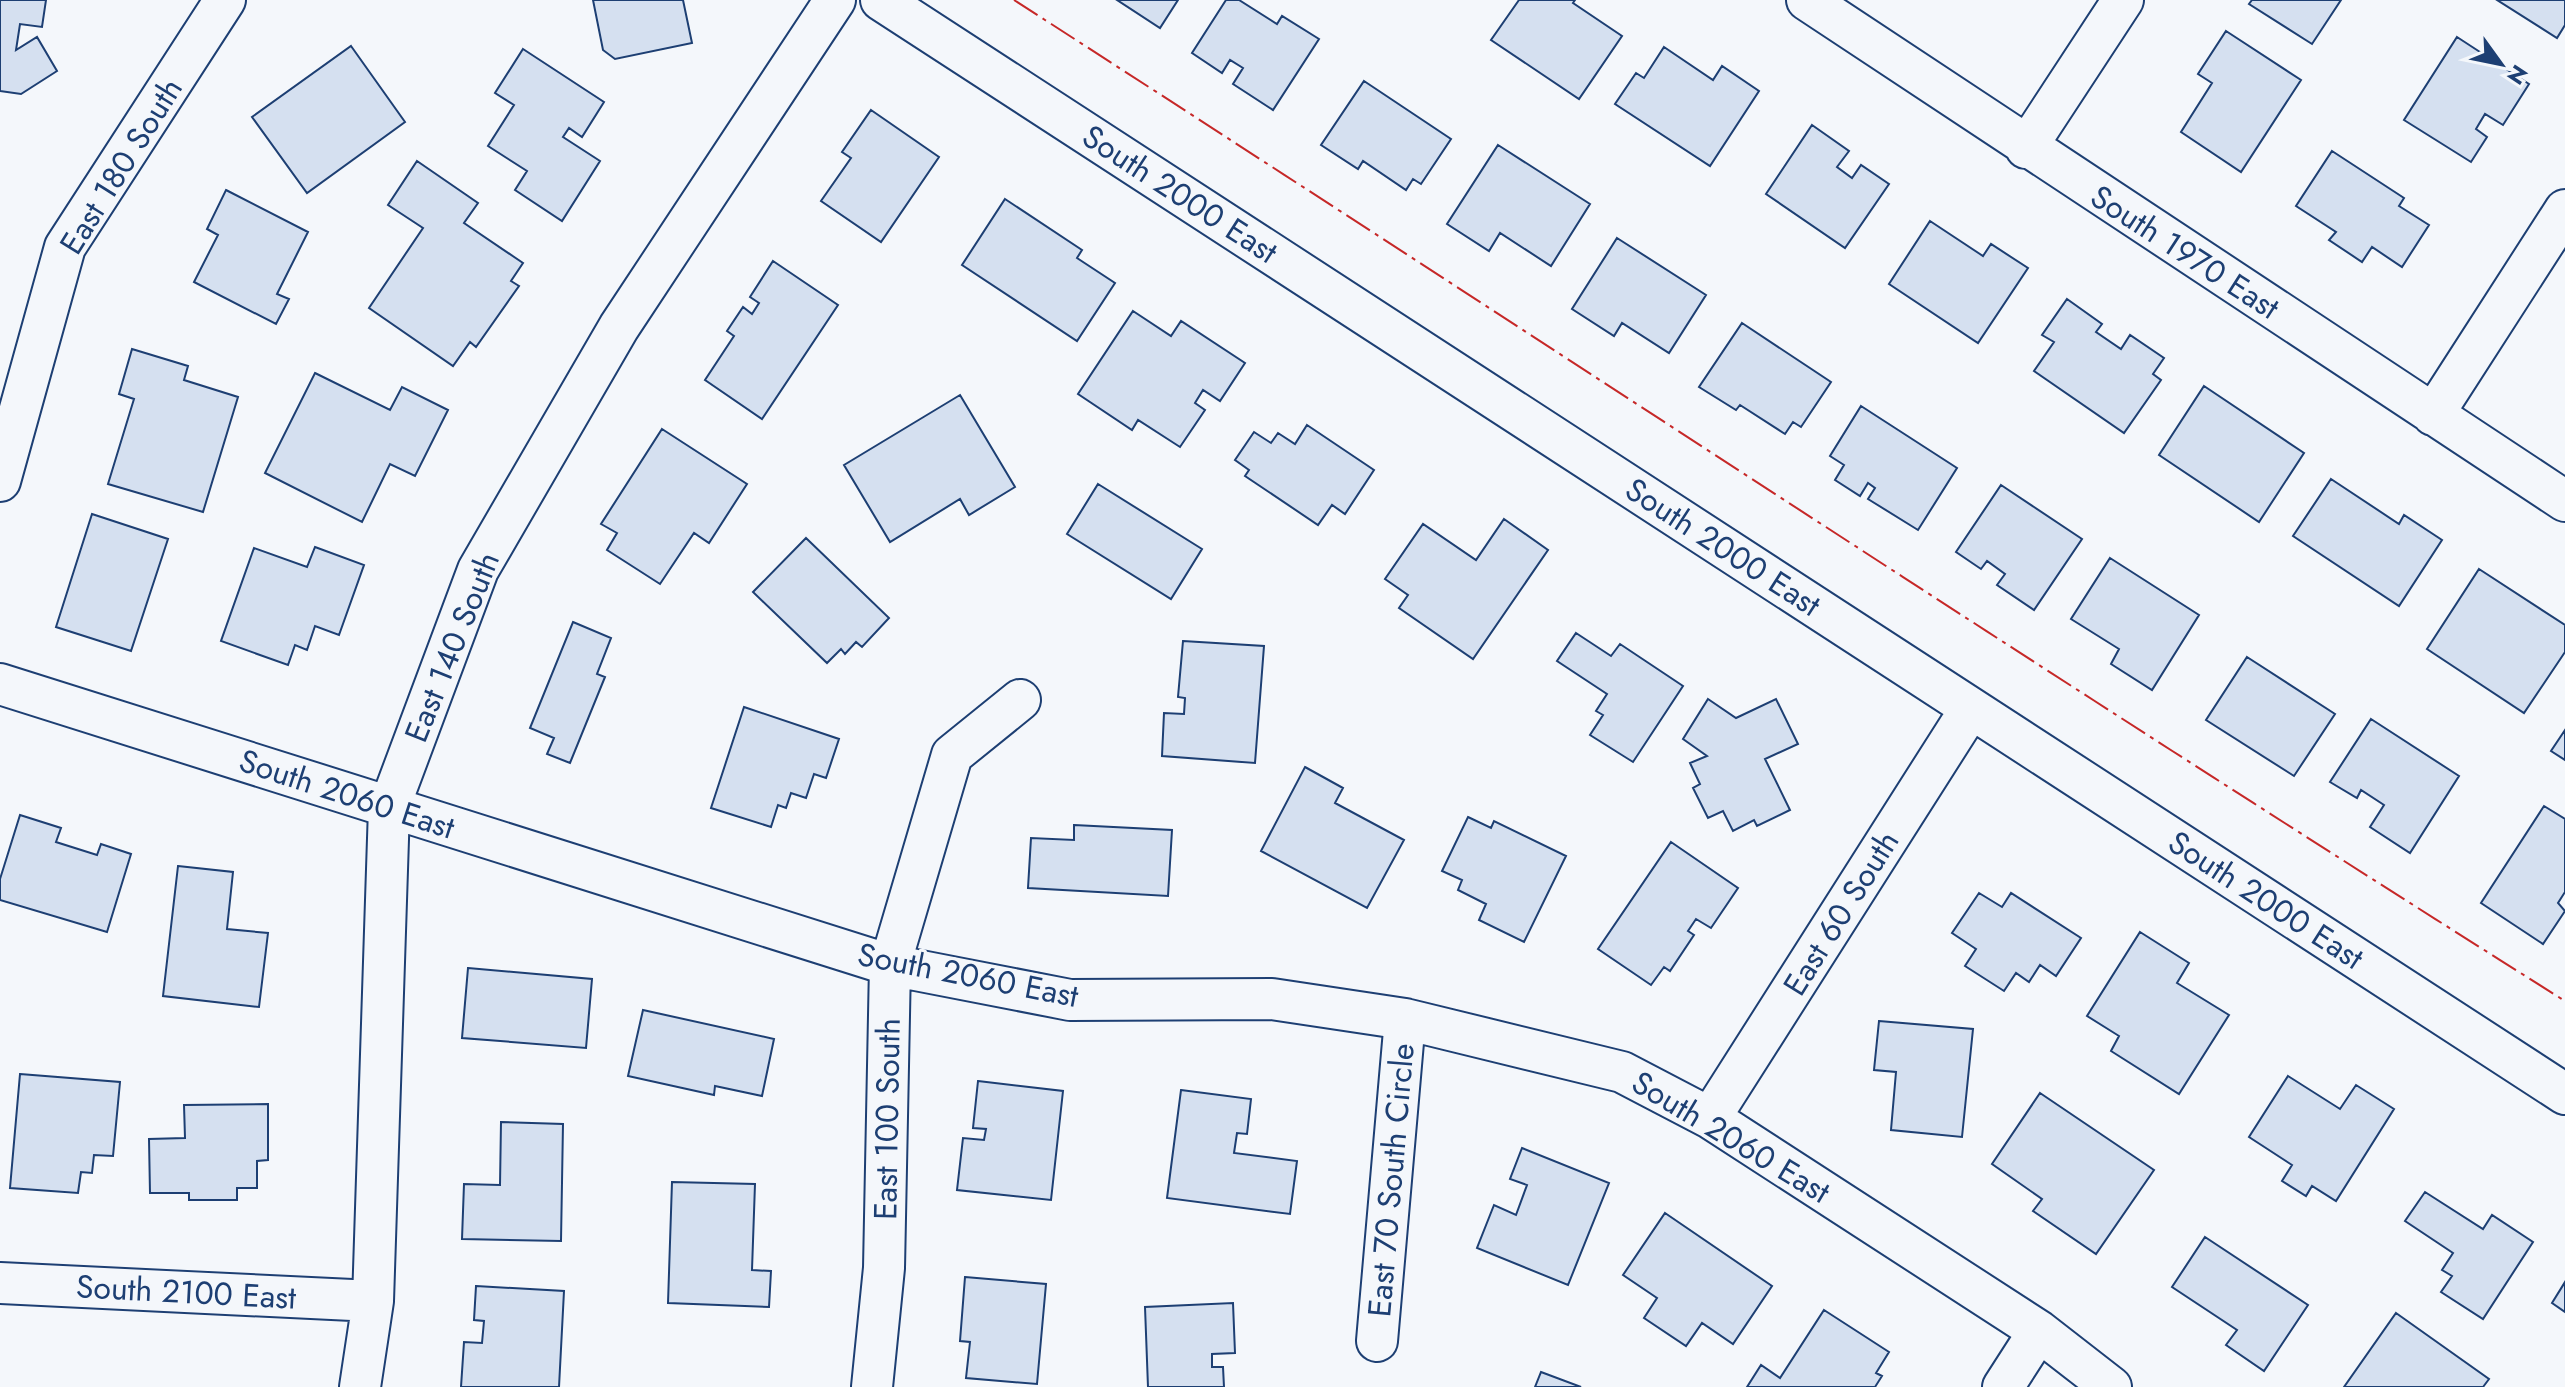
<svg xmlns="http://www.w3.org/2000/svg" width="2565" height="1387" font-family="Jost,sans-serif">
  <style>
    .building { fill: #d5e0f0; stroke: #1d3f73; stroke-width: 2 }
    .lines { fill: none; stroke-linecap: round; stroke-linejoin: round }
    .minor-casing { stroke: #1d3f73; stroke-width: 44 }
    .minor { stroke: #f4f7fb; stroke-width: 40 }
    .power { stroke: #c62828; stroke-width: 2; stroke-dasharray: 28 6 4 6; stroke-linecap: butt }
    .labels { text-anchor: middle; stroke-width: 6; stroke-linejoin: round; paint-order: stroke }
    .street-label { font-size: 32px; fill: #1d3f73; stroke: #f4f7fb }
  </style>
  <rect width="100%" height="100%" fill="#f4f7fb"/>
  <path class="building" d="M0,0h46l-4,27 -22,-3 -4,26 21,-13 20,34 -36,23 -21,-3z
    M593,0h90l9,43 -77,16 -12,-9z
    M1117,0h61l-18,28z
    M1226,0h13l38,24 5,-8 37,23 -46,71 -40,-26 10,-16 -13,-8 -8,13 -30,-20z
    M1519,0h56l-2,3 49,33 -43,63 -88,-59z
    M2252,0h89l-29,44 -63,-40z
    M2497,0h68v25l-8,13z
    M2226,31l75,49 -60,92 -60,-40 31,-49 -14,-9z
    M2457,37l72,47 -26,41 -18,-11 -9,15 11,8 -16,25 -67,-42z
    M351,46l54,76 -98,71 -55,-76z
    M1664,47l49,33 9,-14 37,25 -49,75 -95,-62 21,-31 8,5z
    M523,49l81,53 -22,35 -13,-9 -6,9 37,24 -38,60 -47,-31 12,-19 -39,-25 26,-41 -19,-12z
    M1364,81l87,58 -30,45 -8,-5 -7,11 -43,-29 -5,8 -37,-24z
    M871,110l68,47 -58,85 -60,-41 30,-43 -9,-6z
    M1812,125l37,26 -12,16 15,11 9,-13 28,19 -44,64 -79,-54z
    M1498,145l92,59 -39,62 -51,-33 -11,18 -42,-27z
    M2332,151l72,47 -5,8 30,19 -27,42 -30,-20 -10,15 -33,-22 7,-8 -40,-26z
    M417,161l61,42 -14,20 59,40 -12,18 8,5 -43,61 -6,-5 -17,24 -84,-58 54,-80 -35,-23z
    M226,190l82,42 -31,62 12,5 -13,25 -82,-42 24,-47 -11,-6z
    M1005,199l77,51 -5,8 38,25 -38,58 -115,-76z
    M1930,221l53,35 8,-12 37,24 -50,75 -89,-59z
    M1617,238l89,57 -37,58 -47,-30 -8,13 -42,-27z
    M773,261l65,44 -76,114 -57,-39 29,-44 -7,-5 16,-24 9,7 7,-11 -9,-6z
    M2067,299l35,25 -6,8 25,17 9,-14 34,23 -11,16 8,6 -37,53 -90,-62 20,-29 -12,-7z
    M1133,311l38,25 10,-15 64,42 -25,38 -17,-11 -8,13 10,7 -25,37 -42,-27 -6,10 -54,-36z
    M1742,323l89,59 -30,45 -8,-5 -8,12 -45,-29 -4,5 -37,-23z
    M132,349l56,17 -4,14 54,17 -35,115 -95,-28 26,-85 -15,-5z
    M315,373l75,37 12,-23 46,23 -33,66 -25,-12 -28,58 -97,-49z
    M2204,386l100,67 -45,69 -100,-67z
    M960,395l55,92 -46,28 -9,-16 -70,43 -46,-77z
    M1861,406l96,62 -39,62 -50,-31 7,-11 -7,-5 -8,13 -25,-16 9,-15 -14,-9z
    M1307,425l67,45 -29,44 -13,-9 -14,20 -73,-49 4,-6 -14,-10 19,-28 17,11 7,-10 17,11z
    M662,429l85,55 -38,59 -15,-10 -34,51 -53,-34 10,-17 -16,-9z
    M2331,479l68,45 5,-9 38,25 -43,66 -106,-70z
    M1098,484l104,65 -31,50 -104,-65z
    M2001,485l81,54 -48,71 -37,-25 8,-11 -18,-13 -6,8 -25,-17z
    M92,514l76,25 -37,112 -75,-24z
    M1504,519l44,31 -75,109 -74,-51 9,-13 -23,-16 38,-55 53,36z
    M806,538l83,80 -27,29 -6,-5 -11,12 -4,-5 -14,14 -74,-71z
    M315,547l49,18 -25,70 -24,-9 -8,24 -12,-5 -7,20 -67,-24 33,-93 53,19z
    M2110,558l89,57 -47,75 -41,-26 8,-15 -48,-30z
    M2479,569l86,56v27l-41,61 -97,-64z
    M573,622l38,16 -14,36 8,3 -35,86 -23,-9 7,-16 -24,-10z
    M1576,633l35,23 9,-12 63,42 -50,76 -43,-27 13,-20 -7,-4 11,-17 -50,-33z
    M1183,641l81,5 -9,117 -93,-7 2,-43 20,1 1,-16 -7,-1z
    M2247,657l88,57 -41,62 -88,-56z
    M1708,699l28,19 40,-19 22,45 -33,15 25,51 -33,16 -3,-6 -21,11 -10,-20 -15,7 -15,-30 7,-4 -10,-21 17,-7 -24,-17z
    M744,707l95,32 -13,39 -12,-4 -8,24 -15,-5 -5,15 -8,-3 -7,22 -60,-19z
    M2371,719l88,57 -49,77 -40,-26 14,-22 -23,-15 -4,8 -27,-16z
    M2565,730v30l-14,-9z
    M1305,767l38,21 -8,15 69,37 -37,68 -106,-57z
    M2544,806l21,13v73l-7,11 7,8 -22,33 -62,-41z
    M20,815l41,13 -5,14 41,13 4,-11 30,10 -24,78 -107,-32v-21z
    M1468,817l23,11 3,-7 72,35 -42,86 -45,-22 7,-16 -28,-14 4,-10 -20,-9z
    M1074,825l98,5 -4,66 -140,-8 3,-50 43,2z
    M1671,842l67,46 -27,40 -15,-9 -8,12 6,4 -24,36 -6,-4 -13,18 -53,-36z
    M178,866l55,6 -6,57 41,4 -9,74 -96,-11z
    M1979,893l23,14 9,-14 70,45 -25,38 -16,-11 -11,17 -13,-9 -12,18 -39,-25 11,-17 -24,-16z
    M2140,932l49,31 -12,20 52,32 -50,79 -68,-43 8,-15 -32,-20z
    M468,968l124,11 -6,69 -124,-10z
    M643,1010l131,29 -12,57 -47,-10 -1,9 -86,-19z
    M1879,1021l94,8 -11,108 -71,-7 5,-58 -22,-2z
    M20,1074l100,8 -7,74 -19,-1 -2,18 -11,-1 -3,21 -68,-5z
    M2288,1076l52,33 16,-24 38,24 -58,92 -24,-15 -6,10 -24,-15 10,-16 -43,-28z
    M978,1081l85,10 -12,109 -94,-10 6,-52 21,2 2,-11 -13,-1z
    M1181,1090l70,9 -4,35 -10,-1 -3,20 63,8 -7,53 -123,-16z
    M2040,1093l114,77 -58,84 -63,-43 9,-12 -50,-35z
    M268,1104v56l-11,1v27h-20v12h-48v-7h-39l-1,-54 36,-1 -1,-33z
    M501,1122l62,2 -2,117 -99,-2 2,-55 36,1z
    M1522,1148l87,35 -41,102 -91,-37 17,-43 22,10 11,-30 -17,-6z
    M672,1182l83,2 -3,86 19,1 -2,36 -101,-4z
    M2425,1192l58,37 9,-14 41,27 -50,77 -42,-27 11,-16 -10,-6 11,-17 -48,-32z
    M1665,1213l107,73 -39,58 -31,-21 -16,23 -42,-28 13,-20 -34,-23z
    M2205,1237l103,68 -44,66 -38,-26 11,-15 -65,-43z
    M965,1277l81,7 -9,100 -71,-6 4,-36 -10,-1z
    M2565,1282v30l-13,-9z
    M476,1286l88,5 -5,96h-98l3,-45 18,1 2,-22 -10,-1z
    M1233,1303l2,50 -23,1v13h11l1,20h-76l-3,-80z
    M1824,1310l65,42 -13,21 6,3 -7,11h-128l14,-22 19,13z
    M2396,1313l93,66 -6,8h-139z
    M1541,1372l40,15h-46z"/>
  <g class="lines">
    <defs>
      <path id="minor" d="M881,0l1684,1094
        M1807,0l758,501
        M2026,148l97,-148
        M2433,415l132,-205
        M0,481l65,-234 160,-247
        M0,684l890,281 180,35 202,-1 133,20 217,53 88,46 329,213 72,56
        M1710,1118l261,-410
        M0,1283l373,18
        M1377,1341l28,-322
        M360,1387l13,-86 16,-493 89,-238 141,-243 216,-327
        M872,1387l12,-119 6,-303 62,-210 68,-55
        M2003,1387l36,-56"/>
    </defs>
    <use href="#minor" class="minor-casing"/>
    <use href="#minor" class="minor"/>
    <path class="power" d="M1014,0c517,333 1030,673 1551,1001"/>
  </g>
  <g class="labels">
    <g class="street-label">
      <text transform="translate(121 166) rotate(-58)" y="11">East 180 South</text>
      <text transform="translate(1180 194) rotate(33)" y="11">South 2000 East</text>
      <text transform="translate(2185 252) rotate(33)" y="11">South 1970 East</text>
      <text transform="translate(1723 547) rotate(33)" y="11">South 2000 East</text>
      <text transform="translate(452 647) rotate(-68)" y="11">East 140 South</text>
      <text transform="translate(347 794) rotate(18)" y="11">South 2060 East</text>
      <text transform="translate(2266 900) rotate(33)" y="11">South 2000 East</text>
      <text transform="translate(1841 913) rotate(-58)" y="11">East 60 South</text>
      <text transform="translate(968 975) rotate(11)" y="11">South 2060 East</text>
      <text transform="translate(887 1119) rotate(-89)" y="11">East 100 South</text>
      <text transform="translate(1731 1137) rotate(31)" y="11">South 2060 East</text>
      <text transform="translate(1391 1180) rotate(-85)" y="11">East 70 South Circle</text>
      <text transform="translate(186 1292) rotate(3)" y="11">South 2100 East</text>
    </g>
  </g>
  <g transform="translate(2501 64) rotate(123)" stroke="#f4f7fb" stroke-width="6" paint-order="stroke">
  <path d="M0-6L14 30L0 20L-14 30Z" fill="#1d3f73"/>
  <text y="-12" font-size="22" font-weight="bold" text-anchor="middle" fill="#1d3f73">N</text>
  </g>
</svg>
